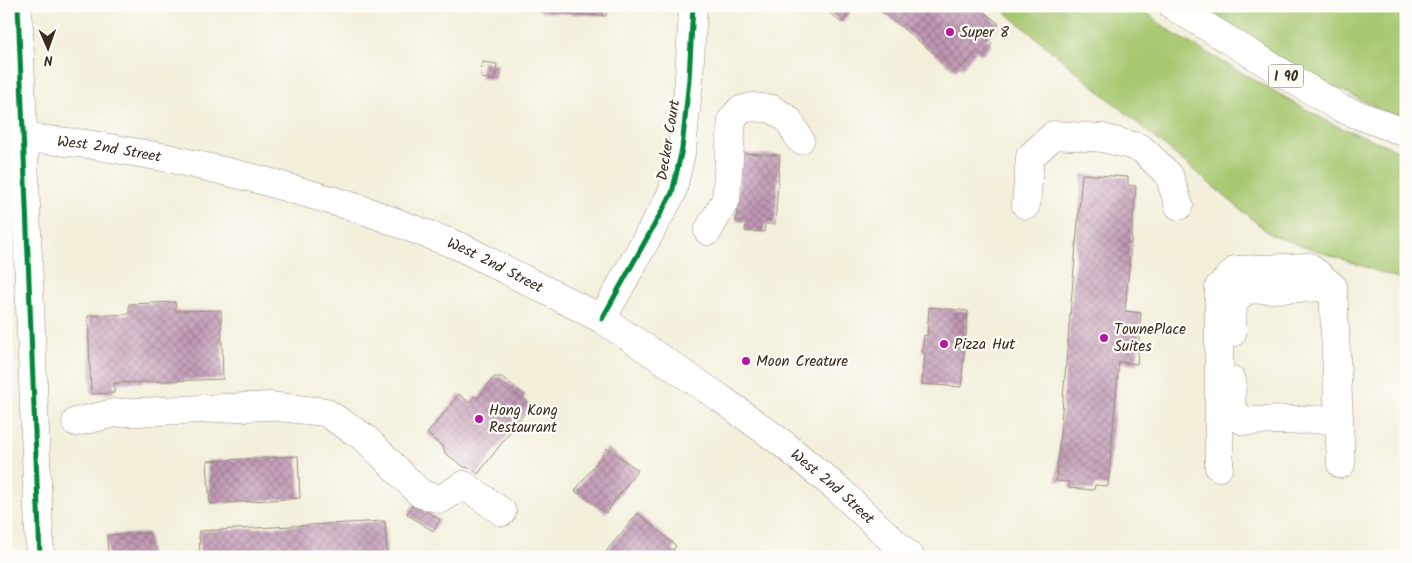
<svg xmlns="http://www.w3.org/2000/svg" width="1412" height="563" font-family="Kalam,sans-serif">
  <style>
    .grass { fill: #a7c871; stroke: #717948 }
    .building { fill: url(#building-cross-hatch) }
    .lines { fill: none; stroke-linecap: round; stroke-linejoin: round }
    .minor-casing { stroke: #978c7c; stroke-width: 29 }
    .major-casing { stroke: #978c7c; stroke-width: 29 }
    .highway-casing { stroke: #978c7c; stroke-width: 29 }
    .minor { stroke: #fff; stroke-width: 28 }
    .major { stroke: #fff; stroke-width: 28 }
    .highway { stroke: #fff; stroke-width: 28 }
    .cycleway-casing { stroke: #fdfcf7; stroke-width: 8 }
    .cycleway { stroke: #00873e; stroke-width: 5 }
    .poi-dot { fill: #b5179e; stroke: #fdfcf7; stroke-width: 2 }
    .labels { text-anchor: middle; stroke-width: 4.5; stroke-linejoin: round; paint-order: stroke }
    .shield { fill: #fdfcf7; stroke: #75695f; stroke-width: 1 }
    .shield-label { font-size: 14px; font-weight: bold; fill: #3b2a1e }
    .poi-label { font-size: 15px; fill: #3b2a1e; stroke: #fdfcf7; text-anchor: start }
    .street-label { font-size: 15px; fill: #3b2a1e; stroke: #fdfcf7 }
  </style>
  <defs>
    <pattern id="building-cross-hatch" width="8" height="8" patternUnits="userSpaceOnUse" patternTransform="scale(1.25)"><rect width="8" height="8" fill="#c097b4"/><path d="M0 0l8 8M0 8l8-8" fill="none" stroke="#9d7b92"/></pattern>
  </defs>
  <rect width="100%" height="100%" fill="#fdfcf7"/>
  <filter id="ink" filterUnits="userSpaceOnUse"><feTurbulence type="fractalNoise" baseFrequency=".02" numOctaves="2"/><feDisplacementMap in="SourceGraphic" scale="10" xChannelSelector="R" yChannelSelector="G"/><feConvolveMatrix kernelMatrix="1 2 1 2 8 2 1 2 1" color-interpolation-filters="sRGB"/></filter>
  <filter id="wash" filterUnits="userSpaceOnUse"><feTurbulence type="fractalNoise" baseFrequency=".0096" numOctaves="4" result="noise"/><feDisplacementMap in="SourceGraphic" scale="20" xChannelSelector="R" yChannelSelector="G"/><feGaussianBlur stdDeviation="1.12" result="paint"/><feColorMatrix in="noise" values="0 0 0 0 0 0 0 0 0 0 0 0 0 0 0 0 0 1.4 0 .05"/><feComposite in="paint" operator="in"/></filter>
  <g filter="url(#wash)">
    <rect width="100%" height="100%" fill="#f3efdb"/>
    <path class="grass" d="M998,6h140l36,28 158,90 74,29v128l-135,-46z
      M1201,6h205v111l-21,-5 -103,-52z"/>
    <g id="blocks">
      <path class="building" d="M541,6h66l-1,10 -66,-4z
        M821,6h34l-13,17z
        M875,6h102l22,18 -12,15 5,5 -10,11 -6,-4 -14,17 -2,-2 -4,5z
        M482,62l15,2 -2,16 -14,-2z
        M741,153l39,2 -5,69h-10l-1,8 -19,-1 1,-9 -10,-1z
        M1082,174l46,3v8l8,1 -11,125 16,2 -4,51 -18,-2 -11,124 -13,-1 -1,5 -25,-2v-6l-13,-1z
        M175,302l1,9 45,-1 2,69 -109,4v10l-23,1 -3,-78 41,-2v-10z
        M929,307l39,4 -7,76 -39,-3 3,-32h-3l2,-17 3,1z
        M494,377h8l23,18 -2,3 8,7 -53,69 -7,-6 -7,-1 -19,-14 -2,-6 -16,-13 32,-40 11,9 5,-7 3,2z
        M607,448l31,22 -32,43 -31,-22z
        M298,456l2,42 -90,6 -3,-43z
        M415,503l25,17 -7,11 -26,-17z
        M638,513l38,33 -3,4 8,7h-76l-2,-2z
        M385,521l2,36h-187l-1,-26z
        M149,533l2,24h-43l-1,-22z"/>
    </g>
  </g>
  <g filter="url(#ink)">
    <use href="#blocks" fill-opacity="0" stroke="#978c7c" stroke-width="1"/>
    <g class="lines">
      <defs>
        <path id="minor" d="M18,6l22,551
          M1026,205l4,-48 24,-22 49,3 38,10 28,27 10,31
          M708,231l18,-32 6,-80 8,-9 12,-3 20,2 16,10 12,21
          M602,319l70,-126 10,-44 7,-70 4,-73
          M1232,333l1,-29 11,-14 89,-3
          M1232,381l-1,28 13,12 95,-2
          M76,422l39,-9 154,-7 56,6 40,26 56,56 20,5 23,-14 38,27
          M1219,467v-180l17,-17 73,-3 24,20 8,177"/>
        <g id="major">
          <path id="s1" d="M6,136l81,8 81,14 93,22 100,29 100,38 141,72 118,79 62,45 57,47 71,67"/>
        </g>
        <path id="highway" d="M1173,6l167,102 66,25"/>
      </defs>
      <use href="#minor" class="minor-casing"/>
      <use href="#major" class="major-casing"/>
      <use href="#highway" class="highway-casing"/>
      <use href="#minor" class="minor"/>
      <use href="#major" class="major"/>
      <use href="#highway" class="highway"/>
      <defs>
        <path id="cycleway" d="M18,6l22,551
          M602,319l70,-126 10,-44 7,-70 4,-73"/>
      </defs>
      <use href="#cycleway" class="cycleway-casing"/>
      <use href="#cycleway" class="cycleway"/>
    </g>
  </g>
  <g class="poi-dot">
    <circle cx="950" cy="32" r="5"/>
    <circle cx="1104" cy="338" r="5"/>
    <circle cx="944" cy="344" r="5"/>
    <circle cx="746" cy="361" r="5"/>
    <circle cx="479" cy="419" r="5"/>
  </g>
  <g class="labels">
    <rect class="shield" x="1268.5" y="64.5" width="35" height="23" rx="4"/>
    <g class="shield-label">
      <text x="1286" y="81">I 90</text>
    </g>
    <g class="poi-label">
      <text x="960" y="37">Super 8</text>
      <text x="1114" y="334">TownePlace<tspan x="1114" dy="17">Suites</tspan></text>
      <text x="954" y="349">Pizza Hut</text>
      <text x="756" y="366">Moon Creature</text>
      <text x="489" y="415">Hong Kong<tspan x="489" dy="17">Restaurant</tspan></text>
    </g>
    <g class="street-label">
      <text transform="translate(668 140) rotate(-81)" y="5">Decker Court</text>
      <text dy="5" stroke="none"><textPath href="#s1" startOffset="104">West 2nd Street</textPath></text>
      <text dy="5" stroke="none"><textPath href="#s1" startOffset="509">West 2nd Street</textPath></text>
      <text dy="5" stroke="none"><textPath href="#s1" startOffset="914">West 2nd Street</textPath></text>
    </g>
  </g>
  <rect width="1412" height="563" fill="none" stroke="#fdfcf7" stroke-width="25"/>
  <g transform="translate(48 48) rotate(178)" stroke="#fdfcf7" stroke-width="4" paint-order="stroke">
  <path d="M0-4L9 19L0 12L-9 19Z" fill="#3b2a1e"/>
  <text y="-8" font-size="14" font-weight="bold" text-anchor="middle" fill="#3b2a1e">N</text>
  </g>
</svg>
